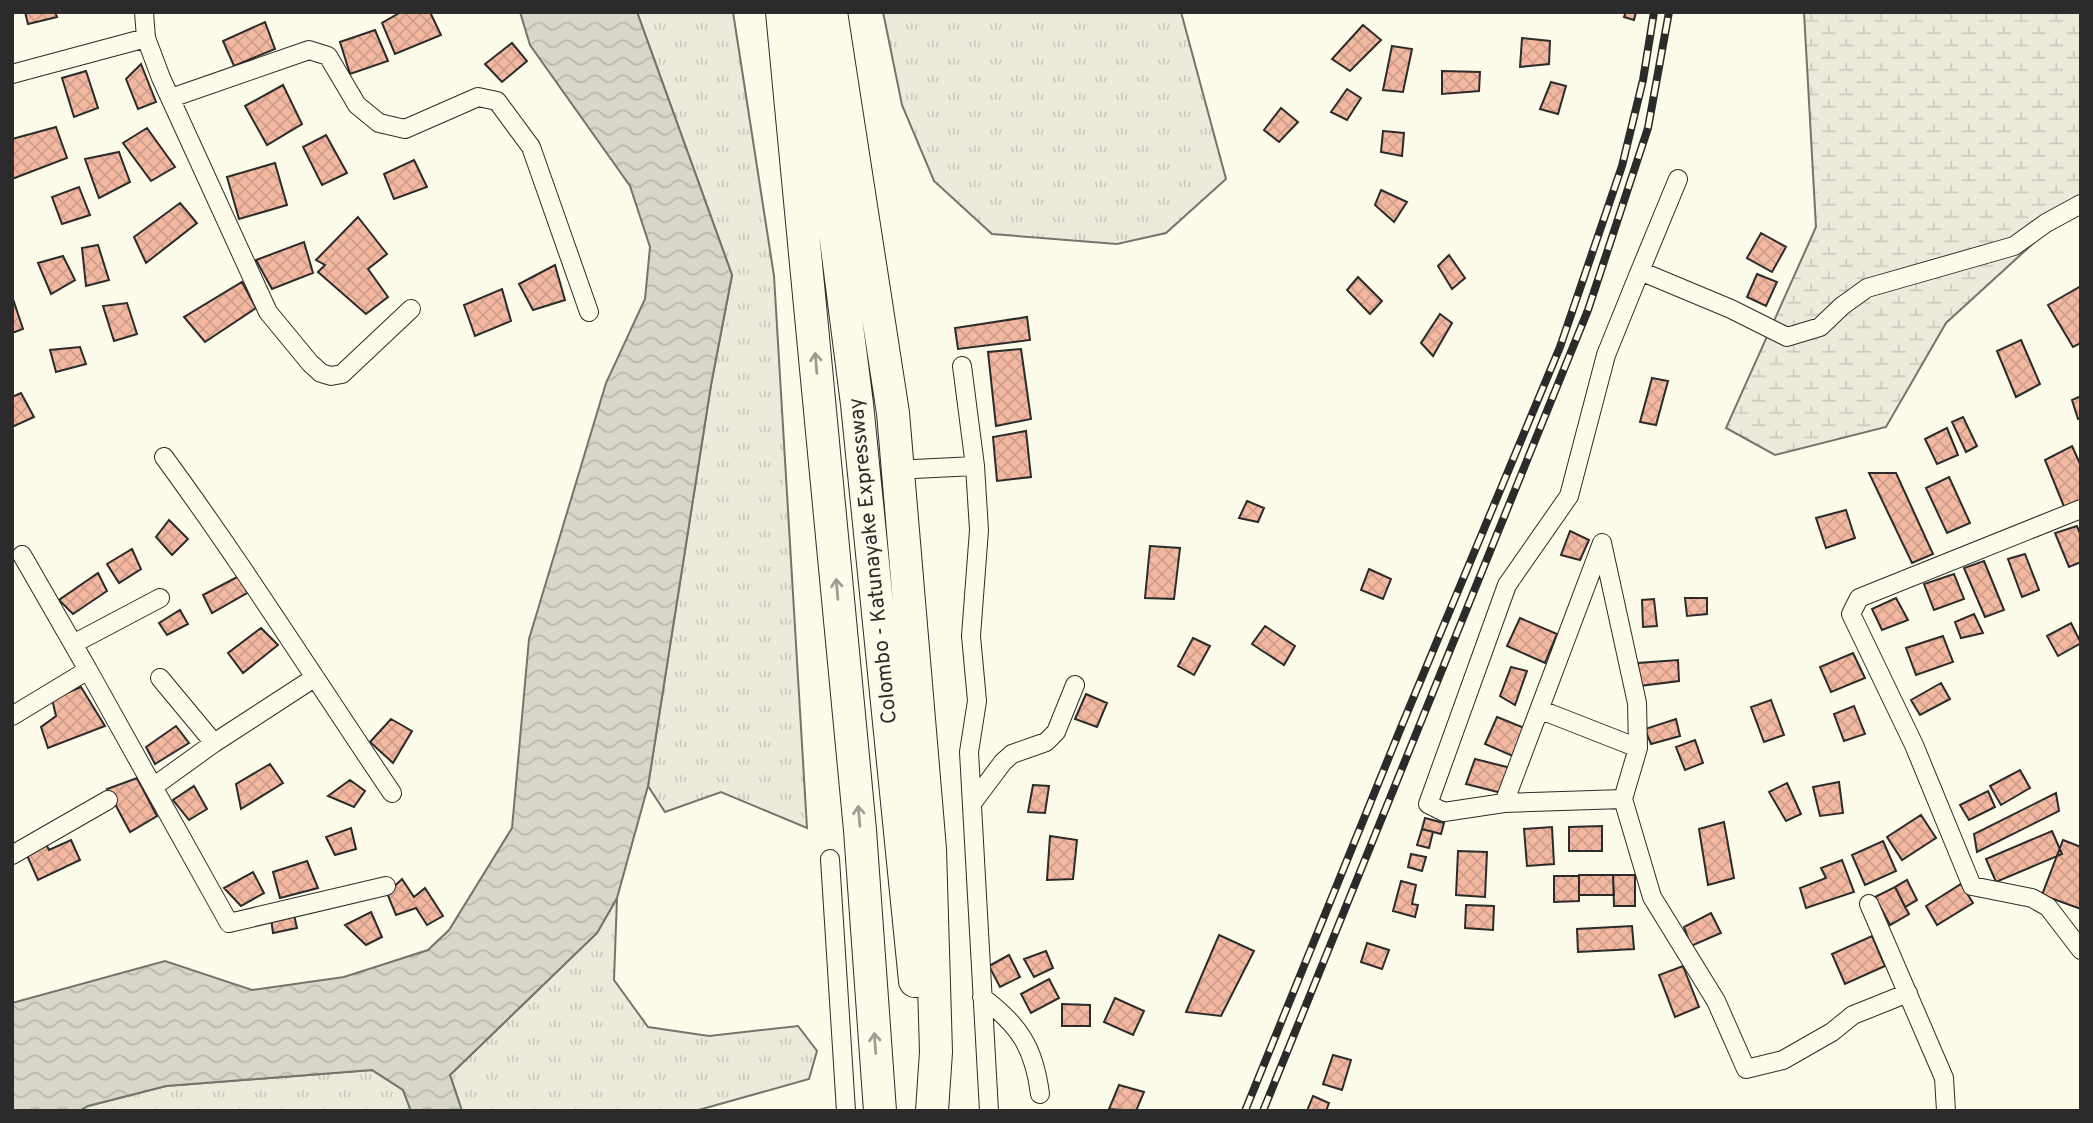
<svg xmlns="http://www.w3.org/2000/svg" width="2093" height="1123" font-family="Overpass,sans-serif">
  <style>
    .grass { fill: url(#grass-tufts); stroke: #74746e; stroke-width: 2 }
    .wetland { fill: url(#wetland-marsh); stroke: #74746e; stroke-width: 2 }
    .water { fill: url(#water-waves); stroke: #74746e; stroke-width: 2 }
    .building { fill: url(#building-cross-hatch); stroke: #2b2b2b; stroke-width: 2 }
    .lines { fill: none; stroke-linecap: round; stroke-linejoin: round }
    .street-casing { stroke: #2b2b2b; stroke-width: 20 }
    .highway-casing { stroke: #2b2b2b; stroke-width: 34 }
    .street { stroke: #fdfbea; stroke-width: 18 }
    .highway { stroke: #fdfbea; stroke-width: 32 }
    .rail-casing { stroke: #2b2b2b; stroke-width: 8 }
    .rail { stroke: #fdfbea; stroke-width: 5; stroke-dasharray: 16; stroke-linecap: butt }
    .oneway { stroke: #9e9d94 }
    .labels { text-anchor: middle; stroke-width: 5; stroke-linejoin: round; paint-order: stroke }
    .street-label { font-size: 21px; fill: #2b2b2b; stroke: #fdfbea }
  </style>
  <defs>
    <pattern id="grass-tufts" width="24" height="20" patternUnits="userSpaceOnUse" patternTransform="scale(1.75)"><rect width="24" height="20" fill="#ecebdb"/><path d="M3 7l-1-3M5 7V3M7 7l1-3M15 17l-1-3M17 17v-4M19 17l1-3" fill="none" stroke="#cbcabc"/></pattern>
    <pattern id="wetland-marsh" width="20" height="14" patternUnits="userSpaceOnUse" patternTransform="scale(1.75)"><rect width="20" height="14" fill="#ecebdb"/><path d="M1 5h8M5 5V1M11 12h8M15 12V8" fill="none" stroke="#cbcabc"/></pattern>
    <pattern id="water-waves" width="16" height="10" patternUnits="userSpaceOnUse" patternTransform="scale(1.75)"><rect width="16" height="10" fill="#d8d7c9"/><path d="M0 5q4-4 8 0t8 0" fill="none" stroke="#bab9ad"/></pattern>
    <pattern id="building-cross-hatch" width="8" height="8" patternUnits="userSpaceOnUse" patternTransform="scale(1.75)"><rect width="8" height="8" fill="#f2b8a0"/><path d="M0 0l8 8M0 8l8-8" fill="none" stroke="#d09e8a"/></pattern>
  </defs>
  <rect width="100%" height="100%" fill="#fdfbea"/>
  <path class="grass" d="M637,12h96l41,264 33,552 -86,-36 -56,20 -17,-26 63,-401 21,-110z
    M883,12h298l45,167 -60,54 -49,11 -125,-10 -58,-53 -32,-76z
    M617,898l-3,82 34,47 61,9 89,-10 19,25 -8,28 -114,32h-233l-12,-36 147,-142z
    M372,1070l31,20 8,21h-332l9,-5 78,-20z"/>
  <path class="wetland" d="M1804,12h277v196l-19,9 -116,106 -60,104 -111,28 -49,-27 90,-201z"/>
  <path class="water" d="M520,12h117l95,263 -21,110 -63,401 -31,112 -20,35 -147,142 12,36h-51l-8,-21 -31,-20 -206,16 -78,20 -9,5h-67v-108l153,-42 87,29 92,-13 84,-27 21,-20 63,-102 17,-189 77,-256 39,-84 5,-52 -20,-61 -100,-141z"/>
  <path class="building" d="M25,12h30l2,5 -29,7z
    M401,12h29l11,23 -46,19 -13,-31z
    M1626,12h10l-2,8 -10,-3z
    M265,22l10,27 -41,17 -11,-25z
    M1363,25l18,15 -31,31 -18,-12z
    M375,30l13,31 -38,13 -10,-32z
    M1522,38l28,3 -1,23 -29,3z
    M512,43l15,18 -25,21 -17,-18z
    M1392,46l20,3 -9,43 -20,-2z
    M141,64l15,38 -18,7 -12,-30z
    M86,71l12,37 -24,9 -12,-39z
    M1442,71l38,1 -1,19 -37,3z
    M1551,82l15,4 -8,28 -18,-5z
    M283,85l19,39 -35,21 -22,-39z
    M1347,89l14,9 -14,22 -16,-8z
    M1281,108l17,14 -19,20 -15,-12z
    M56,127l11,31 -55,21v-40z
    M147,128l28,39 -24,14 -28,-38z
    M1383,131l21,2 -2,23 -21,-4z
    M326,135l21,38 -25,12 -19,-38z
    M119,152l11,30 -31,16 -14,-39z
    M414,160l13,27 -33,12 -10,-25z
    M275,163l12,42 -48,14 -12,-42z
    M79,187l11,28 -28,9 -10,-27z
    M1381,190l26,12 -13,20 -19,-17z
    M180,203l17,20 -51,40 -12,-26z
    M358,217l29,37 -19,15 20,28 -22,17 -48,-42 7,-7 -9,-5z
    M1761,233l25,14 -14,25 -25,-14z
    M304,242l9,31 -41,16 -16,-29z
    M98,245l11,35 -23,6 -4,-38z
    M1449,255l16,23 -13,11 -14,-23z
    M63,256l12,24 -24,14 -13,-31z
    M555,265l10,35 -32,10 -14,-26z
    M1757,274l20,8 -11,24 -19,-9z
    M1358,277l24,24 -12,13 -23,-24z
    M242,282l14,26 -51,34 -21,-25z
    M2081,286v57l-8,4 -25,-42z
    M502,289l9,32 -36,15 -11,-31z
    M12,296l11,33 -11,4z
    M127,303l10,31 -23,7 -11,-35z
    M1440,314l12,9 -19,33 -12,-13z
    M1027,317l3,23 -72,9 -3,-21z
    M2021,340l19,44 -24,13 -19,-46z
    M80,347l6,17 -30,8 -6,-22z
    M1021,349l10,70 -35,7 -8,-74z
    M1652,378l16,3 -12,44 -16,-3z
    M21,393l13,24 -22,10v-30z
    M2081,396v22l-3,1 -6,-19z
    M1963,417l14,29 -11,6 -14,-30z
    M1947,428l11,27 -21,9 -12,-25z
    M1026,431l5,46 -34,4 -4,-44z
    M2072,446l9,20v36l-16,7 -20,-49z
    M1869,473h27l37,81 -21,9z
    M1949,477l21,46 -23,10 -21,-45z
    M1247,501l17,7 -6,14 -19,-4z
    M1846,510l9,28 -29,10 -10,-30z
    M169,520l19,19 -16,16 -16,-18z
    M2077,526l4,10v26l-12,5 -14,-34z
    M1570,531l19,9 -9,20 -19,-5z
    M1150,546l30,2 -6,51 -29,-1z
    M132,549l9,20 -22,14 -12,-19z
    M2025,554l14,36 -17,7 -14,-38z
    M1984,561l20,49 -19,7 -21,-49z
    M1369,569l22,10 -8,20 -22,-9z
    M98,573l9,18 -34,23 -14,-14z
    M1954,574l10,25 -30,11 -10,-26z
    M241,575l6,18 -35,20 -9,-18z
    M1685,598h22v16l-20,2z
    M1896,598l12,22 -26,10 -10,-21z
    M1654,599l3,27 -14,1 -1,-27z
    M180,610l8,14 -21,11 -8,-12z
    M1974,614l9,19 -22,5 -6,-16z
    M1520,618l37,16 -12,29 -38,-17z
    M2071,623l10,20 -23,13 -11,-20z
    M1265,626l30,20 -11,19 -32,-21z
    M261,628l17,17 -35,28 -15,-20z
    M1943,636l10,26 -37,13 -10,-27z
    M1193,638l17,8 -16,29 -16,-9z
    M1853,653l12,25 -34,14 -11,-25z
    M1678,660l1,21 -40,5 -1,-23z
    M1511,667l16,4 -12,34 -15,-9z
    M1941,683l9,16 -30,16 -9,-15z
    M81,687l24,39 -57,22 -7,-21 15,-11 -4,-17z
    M1086,694l21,9 -10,24 -22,-8z
    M1771,700l13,35 -20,7 -13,-35z
    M1854,706l11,28 -21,7 -10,-27z
    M1497,717l30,12 -12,28 -30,-13z
    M391,719l21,12 -19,32 -23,-21z
    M1676,719l4,17 -29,8 -6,-15z
    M176,726l13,17 -34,21 -9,-17z
    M1695,740l8,23 -18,7 -9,-23z
    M1475,759l36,9 -9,25 -36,-9z
    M270,764l13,19 -42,26 -5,-25z
    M2020,770l10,18 -29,17 -11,-19z
    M137,778l20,38 -27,16 -23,-43z
    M350,780l15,11 -11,16 -26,-11z
    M1839,782l4,31 -23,3 -7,-29z
    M1787,783l14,31 -15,7 -17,-29z
    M1033,785l16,1 -4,27 -17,-1z
    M194,786l13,23 -18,11 -16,-20z
    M1988,791l7,16 -26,13 -9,-15z
    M2056,793l3,18 -82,41 -3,-18z
    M1921,815l15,23 -34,22 -15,-23z
    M1425,818l19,5 -3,11 -19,-5z
    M1724,822l10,56 -26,7 -9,-56z
    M1602,826v25h-33v-24z
    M1552,827l2,37 -27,2 -3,-37z
    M351,828l5,21 -21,6 -9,-18z
    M1422,829l11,3 -4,16 -12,-3z
    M2052,831l10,23 -66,28 -10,-23z
    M1050,836l27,4 -4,39 -26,1z
    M71,840l9,20 -42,20 -13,-29 20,-9 4,8z
    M2063,840l18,7v62l-39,-14z
    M1883,841l13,30 -31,14 -13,-30z
    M1458,851l29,1 -2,45 -29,-2z
    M1411,854l15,3 -4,14 -14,-4z
    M1842,860l12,32 -48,16 -6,-20 26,-10 -5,-10z
    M307,861l11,27 -38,10 -7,-26z
    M253,872l11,21 -23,13 -17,-18z
    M1579,875h34l1,20h-35z
    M1613,875h22v31h-21z
    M1554,876h25v25l-25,1z
    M402,879l12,18 11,-9 18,28 -16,9 -11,-17 -20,7 -9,-22z
    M1907,880l10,20 -12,7 -10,-20z
    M1401,881l15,4 -4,19 6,1 -3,12 -22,-6z
    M1961,884l12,19 -36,22 -11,-19z
    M1895,887l14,27 -19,11 -15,-28z
    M1466,905l28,1 -1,24 -28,-2z
    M371,912l11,25 -16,8 -21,-20z
    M1711,913l10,20 -30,13 -7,-19z
    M294,915l3,13 -24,5 -2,-15z
    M1632,926l2,23 -56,3 -1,-23z
    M1219,935l35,16 -33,65 -35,-4z
    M1872,936l13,30 -40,18 -13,-30z
    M1367,943l22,7 -7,19 -21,-7z
    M1046,951l7,17 -19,9 -10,-18z
    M1009,955l11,22 -20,10 -11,-21z
    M1683,966l16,41 -24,10 -16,-42z
    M1049,979l10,19 -28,15 -10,-19z
    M1115,998l29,13 -11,24 -29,-13z
    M1062,1004l28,1v21h-28z
    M1333,1055l18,5 -9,30 -19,-6z
    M1119,1085l25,7 -8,19 -27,-2z
    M1313,1096l16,7 -3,8h-19z"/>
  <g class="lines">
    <defs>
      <path id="street" d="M144,12l2,26 15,40 107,234 42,51 11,10 10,3 11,-2 69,-65
        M12,74l134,-36
        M171,98l138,-48 19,6 29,49 22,18 26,6 73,-32 19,4 34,46 58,165
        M1678,179l-38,92 91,38 56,28 33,-10 22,-21 25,-18 147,-42 32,-23 35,-19
        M962,366l13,100 4,64 -8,106 6,65 -8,51 20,359
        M164,457c80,109 152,224 228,336
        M914,469l61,-3
        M2081,509l-222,89 -8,16 63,131 58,141 60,12 16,9 33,43
        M22,555l66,115
        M73,644l87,-46
        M160,678l54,65
        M1541,710l97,38
        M12,716l76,-46 141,253 157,-37
        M153,787l61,-44 100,-65
        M1623,799l-119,4 -60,9 -16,-8 79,-219 62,-89 37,-141 34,-84
        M973,802l30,-40 9,-8 34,-12 10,-10 19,-47
        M1504,803l98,-260 35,160 1,45 -15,51 29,98 64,104 30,68 37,-9 49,-28 21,-17 55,-22
        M12,855l96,-55
        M830,859l16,252
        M1869,904l75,174 2,33
        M982,997c37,28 52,50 58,97"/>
      <path id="highway" d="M782,12l78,818 20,281
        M807,12l50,392 58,577
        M831,12l62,401 37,436 6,203 -4,59"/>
    </defs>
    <use href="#street" class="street-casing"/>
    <use href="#highway" class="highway-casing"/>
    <use href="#street" class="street"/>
    <use href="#highway" class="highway"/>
    <defs>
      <path id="rail" d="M1245,1111l157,-386 158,-378 62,-181 21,-86 11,-68
        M1263,1111l325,-801 60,-182 21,-116"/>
    </defs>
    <use href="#rail" class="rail-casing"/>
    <use href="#rail" class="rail"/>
  </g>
  <defs><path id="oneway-shaft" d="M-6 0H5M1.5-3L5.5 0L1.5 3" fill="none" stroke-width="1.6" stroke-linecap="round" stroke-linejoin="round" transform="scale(1.75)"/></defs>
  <g class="oneway">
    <use href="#oneway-shaft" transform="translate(816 363) rotate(-95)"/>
    <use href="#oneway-shaft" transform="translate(837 589) rotate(-95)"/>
    <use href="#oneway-shaft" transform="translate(859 816) rotate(-95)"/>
    <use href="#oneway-shaft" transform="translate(875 1043) rotate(-94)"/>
  </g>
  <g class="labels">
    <g class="street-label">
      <text transform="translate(872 561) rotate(-96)" y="7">Colombo - Katunayake Expressway</text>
    </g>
  </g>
  <rect width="2093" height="1123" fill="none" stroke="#2b2b2b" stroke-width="28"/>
</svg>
